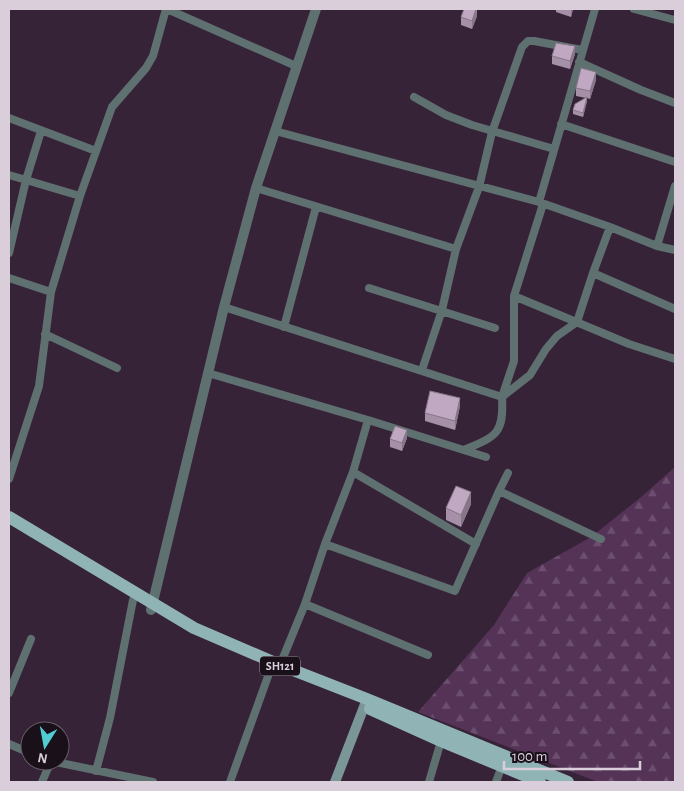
<svg xmlns="http://www.w3.org/2000/svg" width="684" height="791" font-family="'Alegreya Sans',sans-serif">
  <style>
    .forest { fill: url(#forest-firs) }
    .lines { fill: none; stroke-linecap: round; stroke-linejoin: round }
    .minor { stroke: #5e7070; stroke-width: 8 }
    .tertiary { stroke: #5e7070; stroke-width: 10 }
    .secondary { stroke: #7a9697; stroke-width: 10 }
    .primary { stroke: #90b4b5; stroke-width: 12 }
    .wall { fill: #a590a7 }
    .shaded-wall { fill: #867688 }
    .building { fill: #c0a8c2; stroke: #867688 }
    .labels { text-anchor: middle; stroke-width: 5; stroke-linejoin: round; paint-order: stroke }
    .shield { fill: #19101a; stroke: #a095a1; stroke-width: 1 }
    .shield-label { font-size: 12px; font-weight: bold; fill: #dacedb }
  </style>
  <defs>
    <pattern id="forest-firs" width="22" height="20" patternUnits="userSpaceOnUse" patternTransform="scale(1.25)"><rect width="22" height="20" fill="#543357"/><path d="M5 1l3.5 6h-7zM16 11l3.5 6h-7z" fill="#6c4f6f"/></pattern>
  </defs>
  <rect width="100%" height="100%" fill="#372338"/>
  <path class="forest" d="M675,467v315h-77l-180,-70 76,-87 33,-52 64,-36 49,-39z"/>
  <g class="lines">
    <path class="minor" d="M167,9l129,57
      M634,9l41,11
      M579,62l62,28 34,13
      M414,97l32,18 26,10 82,24
      M9,118l87,33
      M561,124l114,38
      M41,131l-15,49 54,16
      M275,131l264,71 56,-193
      M9,175l17,5 -17,73
      M256,188l200,61
      M539,202l71,25 47,19 18,-60
      M543,204l-29,92v65l-12,36 28,-22 16,-26 11,-13 20,-14 16,-49 82,36
      M657,246l18,4
      M593,273l17,-46
      M9,278l42,14
      M369,288l126,40
      M514,296l115,48 46,15
      M224,307l278,90c2,36 -5,39 -36,52
      M284,327l32,-120
      M45,334l72,34
      M422,370l20,-60 14,-61 23,-62 13,-55 30,-85 6,-6h6l48,9
      M208,373l160,47
      M353,472l123,72
      M9,479l30,-93 12,-94 29,-96 32,-89 34,-39 7,-12 13,-47
      M499,491l9,-18
      M325,544l130,47 44,-100 102,48
      M305,604l123,51
      M280,665l25,-61 20,-60 28,-72 15,-52 118,37
      M9,693l22,-54
      M9,744l21,9
      M51,761l102,21
      M96,771l14,-53 23,-118 3,-7
      M42,782l9,-21
      M230,782l41,-114
      M429,782l12,-41
      M496,782l7,-19"/>
    <path class="tertiary" d="M151,610l73,-303 32,-119 60,-179"/>
    <path class="secondary" d="M335,782l32,-83"/>
    <path class="primary" d="M9,517l185,111 86,37 87,34 201,83
      M370,709l71,32 99,41"/>
  </g>
  <path class="wall" d="M477,9v7l-5,13 -11,-4v-8z
    M556,9h17l-2,8 -15,-5z
    M575,54l-5,15 -18,-5v-8z
    M596,80l-6,19 -3,-1v3l-4,16 -10,-3v-4l13,-12 -10,-2v-8z
    M460,406l-5,24 -30,-9v-8z
    M407,438l-5,13 -12,-4v-8z
    M471,504l-10,23 -15,-7v-12z"/>
  <path class="shaded-wall" d="M476,9l1,7 -5,13v-8z
    M571,9h2l-2,8z
    M575,46v8l-5,15v-8z
    M596,72v8l-6,19v-8z
    M587,97v4l-4,16v-4z
    M460,398v8l-5,24v-9z
    M407,430v8l-5,13v-8z
    M471,492v12l-10,23v-12z"/>
  <path class="building" d="M464,9h12l-4,12 -11,-4z
    M556,43l19,3 -5,15 -18,-5z
    M581,68l15,4 -6,19 -14,-3z
    M587,97l-4,16 -10,-3 2,-6z
    M430,391l30,7 -5,23 -30,-8z
    M395,426l12,4 -5,13 -12,-4z
    M456,486l15,6 -10,23 -15,-7z"/>
  <g class="labels">
    <rect class="shield" x="260" y="656.5" width="40" height="19" rx="4"/>
    <g class="shield-label">
      <text x="280" y="670">SH121</text>
    </g>
  </g>
  <rect width="684" height="791" fill="none" stroke="#dacedb" stroke-width="20"/>
  <g transform="translate(45 746) rotate(191)"><circle r="24" fill="#19101a" stroke="#665c67"/>
  <path d="M0-4L9 19L0 12L-9 19Z" fill="#51ccd2"/>
  <text y="-8" font-size="14" font-weight="bold" text-anchor="middle" fill="#dacedb">N</text>
  </g>
  <path d="M504 761v8h136v-8" fill="none" stroke="#dacedb" stroke-width="2.5"/>
  <text x="512" y="761" font-size="15" fill="#dacedb" stroke="#19101a" stroke-width="4" paint-order="stroke">100 m</text>
</svg>
